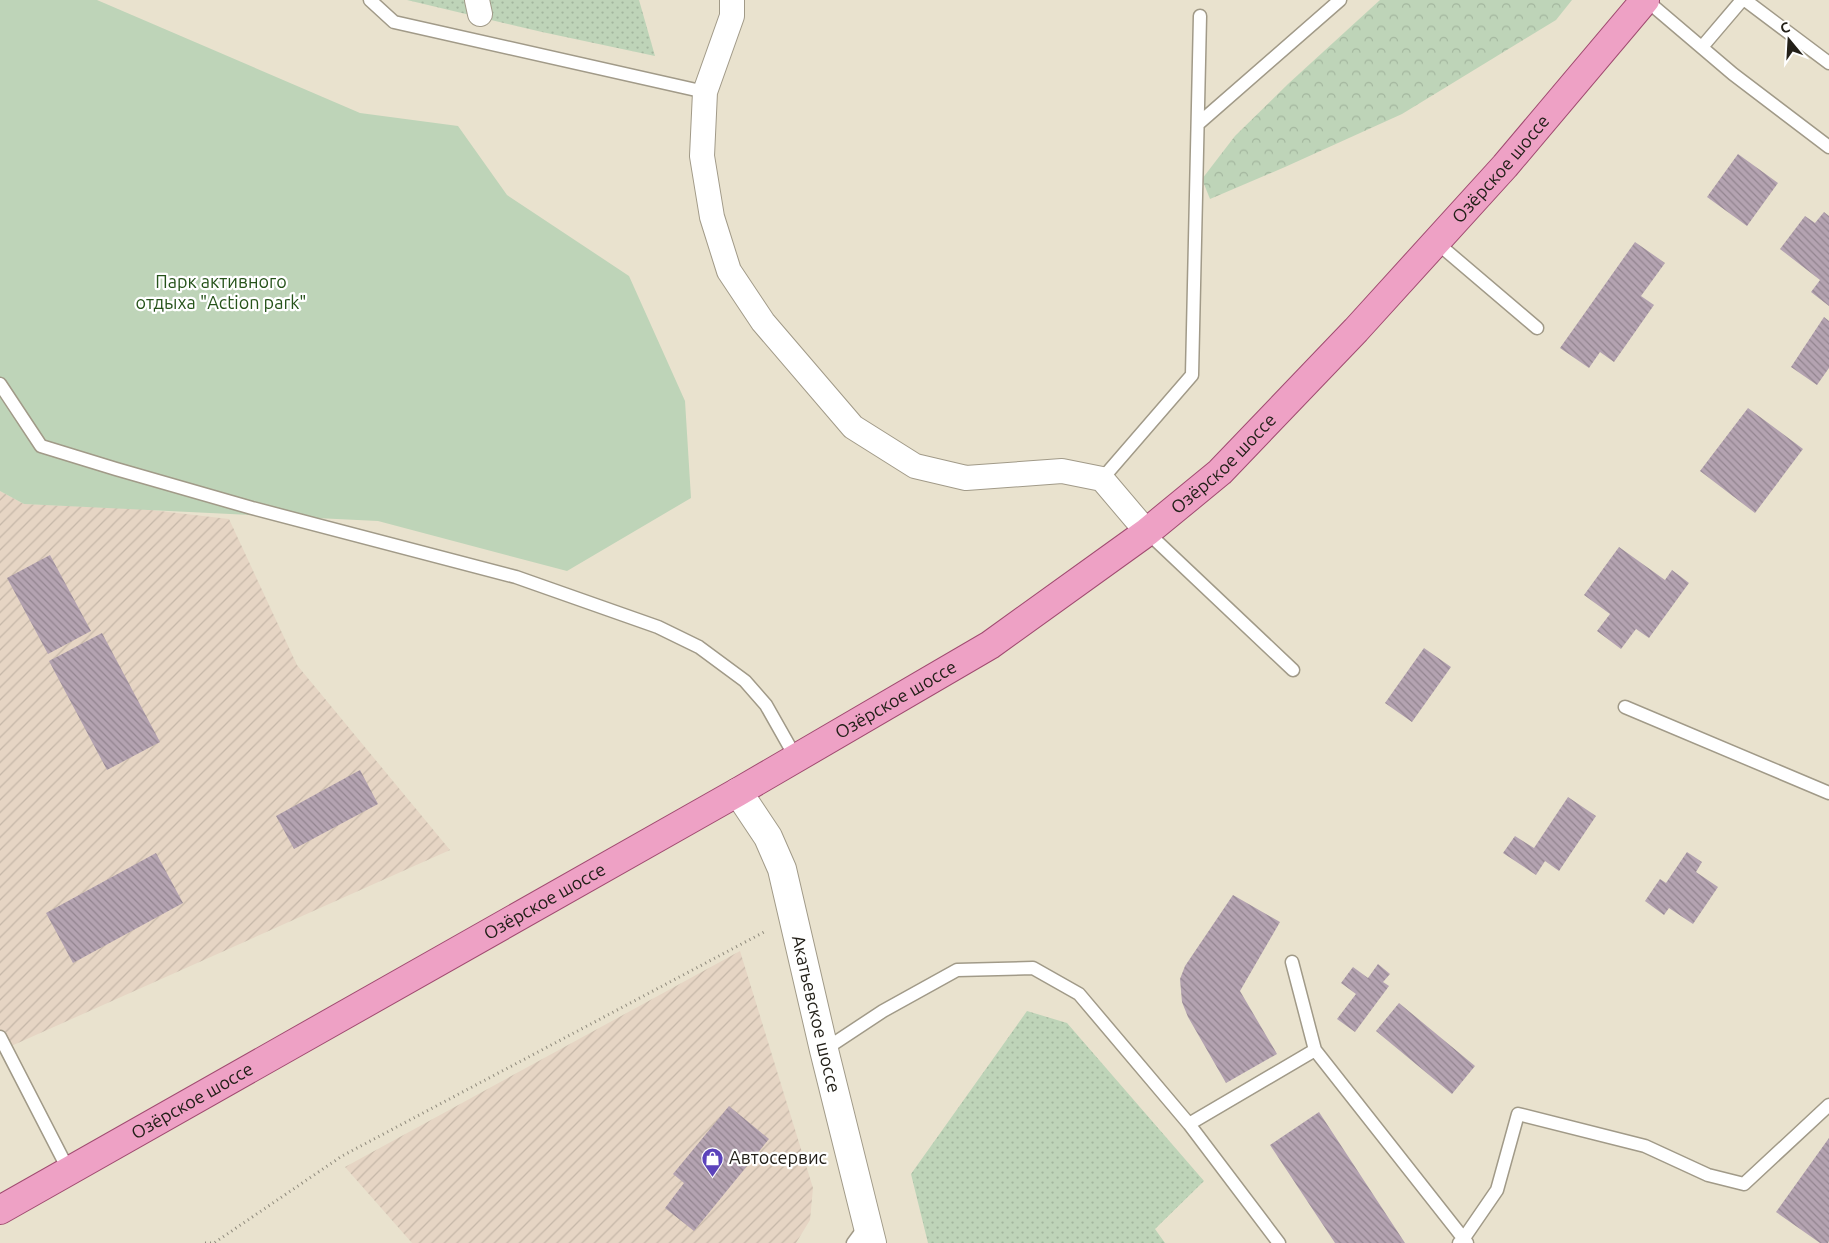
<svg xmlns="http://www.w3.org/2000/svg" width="1829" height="1243" font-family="Ubuntu,sans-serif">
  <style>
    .industrial { fill: url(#industrial-furrows) }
    .grass { fill: url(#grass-dots) }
    .forest { fill: url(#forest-crowns) }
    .park { fill: #bed4b8 }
    .building { fill: url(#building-back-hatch) }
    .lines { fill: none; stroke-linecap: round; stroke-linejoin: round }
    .service-casing { stroke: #a19a88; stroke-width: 15 }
    .minor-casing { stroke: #a19a88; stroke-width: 26 }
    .secondary-casing { stroke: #a19a88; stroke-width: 30 }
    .primary-casing { stroke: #a04b70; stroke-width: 30 }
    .path { stroke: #8f8a7c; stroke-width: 3; stroke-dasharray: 1 4; stroke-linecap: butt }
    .service { stroke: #fff; stroke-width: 12 }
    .minor { stroke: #fff; stroke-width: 24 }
    .secondary { stroke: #fff; stroke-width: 28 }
    .primary { stroke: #eea1c5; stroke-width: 28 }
    .labels { text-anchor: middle; stroke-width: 4.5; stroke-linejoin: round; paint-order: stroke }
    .street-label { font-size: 18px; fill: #232019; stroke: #fff }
    .park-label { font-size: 18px; fill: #26531a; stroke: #fff }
    .poi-label { font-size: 18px; fill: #232019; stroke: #fff; text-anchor: start }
  </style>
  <defs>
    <pattern id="industrial-furrows" width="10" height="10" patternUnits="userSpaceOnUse" patternTransform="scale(1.25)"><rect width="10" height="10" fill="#e6d5c4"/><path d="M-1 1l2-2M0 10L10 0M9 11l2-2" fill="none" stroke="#c5b7a8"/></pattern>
    <pattern id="grass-dots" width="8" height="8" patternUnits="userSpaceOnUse" patternTransform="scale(1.25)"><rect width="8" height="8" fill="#bed4b8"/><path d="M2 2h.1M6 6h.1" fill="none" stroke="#a3b69e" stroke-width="1.8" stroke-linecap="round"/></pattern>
    <pattern id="forest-crowns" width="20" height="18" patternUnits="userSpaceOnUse" patternTransform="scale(1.25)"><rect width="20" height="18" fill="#bed4b8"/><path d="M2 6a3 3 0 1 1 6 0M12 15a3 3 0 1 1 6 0" fill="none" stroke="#a3b69e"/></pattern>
    <pattern id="building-back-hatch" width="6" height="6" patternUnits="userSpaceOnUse" patternTransform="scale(1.25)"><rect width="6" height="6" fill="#b4a3b1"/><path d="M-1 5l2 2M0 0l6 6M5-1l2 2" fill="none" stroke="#92848f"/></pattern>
  </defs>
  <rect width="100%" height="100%" fill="#e9e2ce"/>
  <path class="industrial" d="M0,491l24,13 118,5 87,10 68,146 153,185 -450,201z
    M740,951l73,237 -3,32 -14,23h-384l-67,-76z"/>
  <path class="grass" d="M407,0h232l16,56 -113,-24z
    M1027,1011l40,12 137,158 -49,48 10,14h-237l-17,-69z"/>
  <path class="forest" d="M1380,0h192l-16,20 -154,94 -117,53 -75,32 -8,-20 33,-43 53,-52z"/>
  <path class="park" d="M0,0h97l263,113 98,13 49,69 122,81 56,125 6,97 -124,73 -189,-50 -354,-17 -24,-13z"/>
  <path class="building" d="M1738,154l40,29 -31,43 -40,-29z
    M1824,212l5,4v90l-18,-14 9,-12 -40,-31 25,-33 10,7z
    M1635,242l30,21 -24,33 13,9 -40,57 -14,-10 -11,16 -29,-20z
    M1824,317l5,4v47l-12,17 -26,-18z
    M1748,408l55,41 -48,64 -55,-42z
    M1619,547l46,33 7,-10 17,13 -40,55 -13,-9 -15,20 -24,-18 13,-17 -26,-19z
    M50,555l41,76 -43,23 -41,-76z
    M102,633l58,109 -53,28 -58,-109z
    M1424,648l27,19 -39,55 -27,-19z
    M360,770l18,34 -84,45 -18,-33z
    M1568,797l28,19 -37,55 -14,-10 -9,14 -33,-22 12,-17 19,12z
    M1687,852l15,10 -6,10 22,15 -25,37 -24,-16 -5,7 -19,-14 15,-22 6,4z
    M156,853l27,50 -110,60 -27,-50z
    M1233,895l47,27 -40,69 37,63 -51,29 -38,-66 -6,-15 -2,-23 5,-13z
    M1378,964l12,10 -7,8 6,4 -34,46 -18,-13 19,-25 -15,-11 12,-16 15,11z
    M1399,1003l76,63 -23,28 -76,-63z
    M729,1106l40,33 -75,92 -29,-23 19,-25 -11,-9z
    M1319,1112l86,131h-70l-65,-98z
    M1829,1138v103l-1,2h-8l-44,-31z"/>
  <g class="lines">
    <defs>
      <path id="service" d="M370,0l24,22 311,70
        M1646,0l87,74 96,73
        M1745,0l84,63
        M1702,47l40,-47
        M1198,124l142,-124
        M1436,242l101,86
        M0,384l41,62 75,23 136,39 264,69 142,50 41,20 46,34 21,24 30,53
        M1102,479l90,-104 8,-359
        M1147,532l146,138
        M1625,707l204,86
        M0,1037l69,134
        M824,1050l59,-39 74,-41 76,-2 46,26 110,130 126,-74 -23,-88
        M1315,1050l152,193
        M1189,1124l90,119
        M853,1243l14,-19
        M1459,1243l5,-5 33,-48 21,-76 127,32 63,29 36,9 85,-79"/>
      <path id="minor" d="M477,0l3,14
        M732,0v16l-27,76 -3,64 10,61 17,54 34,51 90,105 62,39 51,12 96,-7 40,8 45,53"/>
      <g id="secondary">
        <path id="s1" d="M738,792l30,45 14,32 42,181 48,193"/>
      </g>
      <g id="primary">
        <path id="s2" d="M0,1210l738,-418 252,-147 157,-113 73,-60 136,-142 149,-164 140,-166"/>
      </g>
    </defs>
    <use href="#service" class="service-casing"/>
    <use href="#minor" class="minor-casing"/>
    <use href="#secondary" class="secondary-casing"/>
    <use href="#primary" class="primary-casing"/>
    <path class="path" d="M205,1243h9l128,-87 424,-225"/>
    <use href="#service" class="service"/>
    <use href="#minor" class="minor"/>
    <use href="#secondary" class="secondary"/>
    <use href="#primary" class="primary"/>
  </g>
  <defs>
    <symbol id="shop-pin" viewBox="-11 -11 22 30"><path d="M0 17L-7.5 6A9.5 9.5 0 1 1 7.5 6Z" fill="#5c43bb" stroke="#fff"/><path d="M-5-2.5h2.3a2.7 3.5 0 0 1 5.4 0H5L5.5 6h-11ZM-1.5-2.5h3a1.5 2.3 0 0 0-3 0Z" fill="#fff"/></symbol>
  </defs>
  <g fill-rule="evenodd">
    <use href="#shop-pin" x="700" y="1146" width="25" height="34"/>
  </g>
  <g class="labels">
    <g class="street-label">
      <text dy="6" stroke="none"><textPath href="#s2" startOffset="1841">Озёрское шоссе</textPath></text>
      <text dy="6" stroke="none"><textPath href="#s2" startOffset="1436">Озёрское шоссе</textPath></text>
      <text dy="6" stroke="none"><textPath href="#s2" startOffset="1031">Озёрское шоссе</textPath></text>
      <text dy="6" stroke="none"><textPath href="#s2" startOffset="626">Озёрское шоссе</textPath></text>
      <text dy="6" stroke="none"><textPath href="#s1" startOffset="238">Акатьевское шоссе</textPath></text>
      <text dy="6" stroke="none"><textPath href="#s2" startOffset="221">Озёрское шоссе</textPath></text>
    </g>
    <g class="park-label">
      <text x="221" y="288">Парк активного<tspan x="221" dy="21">отдыха "Action park"</tspan></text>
    </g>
    <g class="poi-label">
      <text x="729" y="1164">Автосервис</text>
    </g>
  </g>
  <g transform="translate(1789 40) rotate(342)" stroke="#ffffff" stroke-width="4" paint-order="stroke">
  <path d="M0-4L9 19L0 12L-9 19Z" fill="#232019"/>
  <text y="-8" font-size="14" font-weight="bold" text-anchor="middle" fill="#232019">С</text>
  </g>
</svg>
